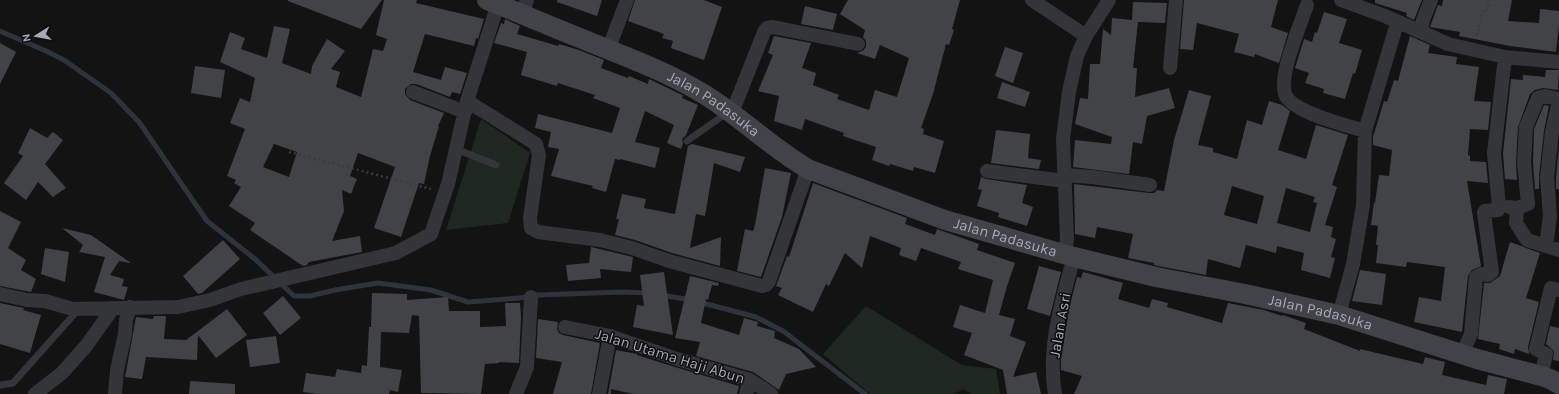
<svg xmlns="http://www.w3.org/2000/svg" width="1559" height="394" font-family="Karla,sans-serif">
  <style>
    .green { fill: #1f2721 }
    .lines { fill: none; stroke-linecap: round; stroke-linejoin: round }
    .stream { stroke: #2d343c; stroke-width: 5 }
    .building { fill: #424347; fill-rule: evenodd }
    .path { stroke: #3a3b40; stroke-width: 2.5; stroke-dasharray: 2 3; stroke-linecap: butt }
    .lane { stroke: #343539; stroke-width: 7 }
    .street { stroke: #343539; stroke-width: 14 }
    .secondary { stroke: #424349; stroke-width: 20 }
    .labels { text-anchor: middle; stroke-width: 3; stroke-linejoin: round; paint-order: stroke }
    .street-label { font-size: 15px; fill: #a5a9b4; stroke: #0e0e0f }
  </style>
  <rect width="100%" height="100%" fill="#131314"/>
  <path class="green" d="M481,119l49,34 -22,70 -62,7z
    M866,306l96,59 34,4 4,25h-29l-7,-5 -11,5h-83l-47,-40z"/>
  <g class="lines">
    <path class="stream" d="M0,31l46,20 18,9 47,33 28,29 68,99 48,38 39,37h16l25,-6 43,-7 53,7 37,12 51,-4 20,-3 83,-3 26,1
      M662,295l29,5
      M699,302l57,15 27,14 82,63"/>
  </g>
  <path class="building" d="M288,0h94l-21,29 -73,-28z
    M384,0h33l-1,3 68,16 -6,20 -2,-1 -2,8 -49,-12 -12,38 28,8 4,-13 22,6 -7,21 -8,-2 -2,5 -34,-13h-5l-6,5v5l5,6 34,13 -6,13h1l-9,30 -6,28 -5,-1 -18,54 -27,-9 21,-61 -37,-14 -8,23 7,3 -6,15 -9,-4 2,21 -12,30 28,-5 2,16 -53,10 -2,3 -4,1 -53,-36 5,-7 -26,-17 12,-19 -7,-4 2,-3 -9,-4 18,-47 -15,-6 10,-25 10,4 5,-24 -35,-16 10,-30 15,6 -4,11 26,9 7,-32 16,3 -8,34 29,11 1,-8 15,-27 18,12 -14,18 9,3 -4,15 25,10 12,-48 10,2 4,-12 -11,-4zM274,144l23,8 -8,25 -26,-10z
    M557,0h45l-5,16 -40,-14z
    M635,0h69l18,7 -18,53 -33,-12 2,-7 -11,-3 2,-4 -36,-13z
    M848,0h112l-8,29 2,1 -5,15 -3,-1 -13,50 -12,34 3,1 -1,5 21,7 -9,32 -21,-6 -1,4 -23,-7 -1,2 -17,-6 4,-13 -33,-11 1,-3 -39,-14 -3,11 -28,-9 5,-25 -21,-5 15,-36 -5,-2 6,-17 37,7 -9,25 14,5 -3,12 26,10 -2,4 32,11 6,-20 22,7 12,-39 -29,-13 -5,14 -18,-6 7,-3 2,-4v-5l-3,-4 2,-7 -25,-16z
    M1184,0h94l-7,27 17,6 -9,30 -24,-9 -1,3 -20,-5 5,-18 -42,-11 -4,27 -13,-1z
    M1375,0h47l-8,20 -8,-4 1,-3 -32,-10z
    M1443,0h69l-4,21 31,2 1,-14 19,2v15l-3,26 -46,-6 -51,-10 1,-4 -30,-5 8,-22 4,1z
    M1133,2l34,1 -2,20 -27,-1 -5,46h4l-2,29 34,-9 6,20 -28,8 -5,28 -9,-2 -4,32 -56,-7 2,-27 36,4 1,-7 -37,-13 5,-26 8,1 2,-35h10l3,-35 8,6 1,-17 20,2z
    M805,6l32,8 -4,16 -32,-6z
    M1324,12l23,7 -8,24 23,7 -7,24 -2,-1 -8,26 -22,-6 1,-4 -19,-6 4,-10 -14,-5 9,-29 8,3 3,-10 2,1z
    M505,19l15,7 -3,8 41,12 1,-2 20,6 25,10 -3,8 27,10 1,-2 19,8 1,-5 33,16h1l-1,3 16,7 -12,30 -4,4 1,5 -2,5 -14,-6 7,-18 -29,-14 -10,31 25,6 -5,20 -35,-9v1l-5,-1 -9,33 -14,-4 1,-2 -42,-10 8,-27 -11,-2 3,-15 -16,-4 3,-14 74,19 8,-25 -27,-10 2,-3 -37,-12 -1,3 -36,-11 6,-23 -33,-9 7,-20 3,1z
    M1410,36l20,9 -2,8 29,4 -1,7 23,3 -5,34 17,1 -3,28 -18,-1 -2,26 2,1v5l16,1 2,21 -21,-2 14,85 -9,4 -4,6 -6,56 -48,-10 5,-25 22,4 4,-34 -38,-5 -1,5 -30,-4 2,-18h-2l2,-19 -7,-1 3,-23 1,1 4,-28 10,1 3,-26 -19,-5v-8l11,-36 3,1 7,-22 4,1z
    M0,43l16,9 -16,32z
    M1005,47l18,6 -10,30 -18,-7z
    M195,66l30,4 -4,28 -30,-5z
    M1546,70h13l-1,20 -15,-2 -8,2 -5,4 -12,33 -2,36 1,17 -12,-1 -2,-26 8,-74 12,1v-5l22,2z
    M1002,82l28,10 -5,15 -28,-9z
    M1189,90l22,6 -13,49 15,3v4l24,7 10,-39 15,5 7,-24 13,4 8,6 -12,39 28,9 10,-34 32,10 -16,50 5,2 -12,38 8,2 -2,10 5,2 -5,18 4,1 -5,20 -29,-8 3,-17 -27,-7 -1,7 -30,-8 -6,23 -32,-9 -2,16 -48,-9 -4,-1v-2l-26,-5 5,-24 -36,-7 -2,11 -20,-4 -1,-50 75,9h5l3,-3 7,1 10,-51zM1232,186l32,10 -7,28 -33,-9zM1286,188l29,9 -2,5 4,1 -7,29 -33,-9z
    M1544,105l5,1 -5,25 -5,45v13h-4l-2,-26 1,-34z
    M30,128l17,10 6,-6 10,8 -18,24 21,24 -13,9 -15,-15 -12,18 -22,-17 19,-27 -5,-3z
    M996,130l34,4 -2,24 13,2 -2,9 -48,-6z
    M692,144l53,13 -5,15 -26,-9 -9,53 -9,-2 -6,34 31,-11 -1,29 -48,-13 -37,-13 -20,-5 4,-16h-3l6,-25 24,5 -2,9 31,6 13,-68z
    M1559,146v43h-3v-12z
    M765,168l26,5 -9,44 -21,60 -24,-6 8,-42 8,2 2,-6z
    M981,177l5,2 41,6 -5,18 11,4 -6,19 -29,-9 1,-4 -22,-7 5,-16 -4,-1z
    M813,183l94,35 -2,6 30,11 2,-6 42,15 -2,6 38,13 -8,23 -8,29 16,4 -5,17 16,6 -13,35 23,-5 5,22h-34l-4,-24 -39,-15 8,-22 -19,-6 7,-22 25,8 8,-33 -35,-11 3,-7 -40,-14 -5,13 -17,-6 2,-7 -31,-12 -8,32 -17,-15 -16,33 -3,-2 -13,28 -35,-17 4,-7 -6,-2 11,-30 2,1z
    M0,211l21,11 -13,26 18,12 -5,10 15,9 -5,13 -31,-6z
    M62,228l29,7 40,28 -12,-2 -9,14 14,4 -2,7 6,1 -4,13 -30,-8 11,-35 -26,-5 4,-7z
    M223,240l17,19 -38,34 -4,1 -15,-18z
    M1510,242l30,11 -14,45 13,4 -11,45 1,7 -14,-5 -1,5 -15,-5 1,-5 -22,-5 6,-56h6l10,-7z
    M591,247l42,10 -2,15 -31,-3 1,9 -33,3 -2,-16 23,-2z
    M45,248l24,4 -4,30 -24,-8z
    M1039,266l22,6 -11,44 -23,-7z
    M1360,270l26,4 -4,31 -30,-4z
    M664,272l9,63 -40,-8 4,-22 7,1 -4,-31z
    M1083,272l40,11 -5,16 31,9 3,-9 16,4 -1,4 55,16 6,-20 36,7 18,6 1,-1 23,8 -2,6 56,22v-2l63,15 2,-7 20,5 -3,13 44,10 2,-10 19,4 -3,15h-430l8,-18 -21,-6v-10l8,-51 8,-32 4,1z
    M690,276l29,7 -1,3 -6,-1 -4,15 -2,-1 -5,24 38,12 5,-17 14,4 -1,4 18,5 -1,7 25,11 17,18 -30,7 -7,16 -26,-18 -57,-16 4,-14 -25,-4z
    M372,293l35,1v6l41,-3 1,14h31v16l26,-1 -1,-23h15l1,13 -2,47 -20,-1v1l-14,1 -4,30 -60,-1 -2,-77 -7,-1 -3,18 -28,-1 -1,35 22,3 -4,22 -8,-2 -1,4h-71l-15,-2 3,-19 29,4 2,-8 24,4 1,-8 5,1 2,-39h2z
    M283,296l18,22 -21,17 -17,-22z
    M0,303l24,5 -1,2 18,5 -11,38 -30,-9z
    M227,309l20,26 -31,23 -18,-23 -1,25 -51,-3 -4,22 -17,-2 11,-60 17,2 1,-3h12l-2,23 22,1z
    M538,319l20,3 -1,7 2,4 4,2 37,8 -9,51h-38l9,-32 -26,-4z
    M1550,326l9,2v33l-6,-1 1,-8 -2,-3 -6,-5z
    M276,336l4,27 -30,4 -4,-27z
    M616,350l16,3 5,1v1l38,12 64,19 -2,8h-104l-22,-5v5h-3z
    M190,381l45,3v10h-46z"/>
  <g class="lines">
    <path class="path" d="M1477,36l5,-24 5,-1 2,-11
      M289,152l142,37"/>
    <path class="lane" d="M687,141l34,-24 5,-6
      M456,149l40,16
      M0,385l13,-2 65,-73"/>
    <path class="street" d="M1032,0l54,36
      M1341,0l44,16 63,28 57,13 54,5
      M1307,5c-7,21 -28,68 -22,89 6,18 63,32 80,37
      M522,15l5,-15
      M1421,31l2,-11 8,-20
      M608,50l19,-50
      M1170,68l6,-68
      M413,92l52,20
      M467,101l69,43 3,11 -9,63 1,10 7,4 62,8 32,8 37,13 93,25 4,-1 3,-4 39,-112
      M732,113l32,-81 3,-4 6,-1 85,17
      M987,171l78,10
      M1064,175l28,2 58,8
      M1509,207l8,1 -1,15 11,17 32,10
      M1517,208l11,-4 -4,-41 2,-36 12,-29 7,-2 14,3
      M1546,246l4,-30 -3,-39 5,-45 7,-31
      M1065,254l2,-15 -4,-100 6,-47 8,-36 9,-20 23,-36
      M0,294l27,6 18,1 28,8 105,-2 32,-7 31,-11 155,-36 35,-19 17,-50 19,-83 31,-97
      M1339,315l14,-51 10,-59 2,-74 30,-101
      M565,327l45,9 67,23 73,21 21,14
      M1462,354l9,-20 5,-57 5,-3 7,1 4,-3 -8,-59 1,-2 13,-1 1,-3 -5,-54 11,-96
      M1541,376l5,-22 -10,-5 15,-61 8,2
      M35,394l27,-21 24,-27 23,-32 3,-6
      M115,394l2,-24 8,-36 1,-14 4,-13
      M516,394l11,-27 4,-70
      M599,394l11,-58
      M746,394l4,-14
      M1055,394c-8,-45 7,-94 19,-137"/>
    <path class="secondary" id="s1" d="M487,0c31,12 62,26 93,38 41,17 84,32 122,55 37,22 68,54 106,76l137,51 129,37 82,20 89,17 94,21 138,44 68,18 7,3 7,4"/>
  </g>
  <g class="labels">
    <g class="street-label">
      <text dy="5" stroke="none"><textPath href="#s1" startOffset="250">Jalan Padasuka</textPath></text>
      <text dy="5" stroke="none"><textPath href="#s1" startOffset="574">Jalan Padasuka</textPath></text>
      <text dy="5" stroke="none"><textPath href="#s1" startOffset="898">Jalan Padasuka</textPath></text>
      <text transform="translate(1060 325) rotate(-80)" y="5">Jalan Asri</text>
      <text transform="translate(670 356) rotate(17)" y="5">Jalan Utama Haji Abun</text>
    </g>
  </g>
  <g transform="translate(36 36) rotate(259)" stroke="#0e0e0f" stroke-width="3" paint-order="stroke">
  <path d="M0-3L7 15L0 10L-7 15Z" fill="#a5a9b4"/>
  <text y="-6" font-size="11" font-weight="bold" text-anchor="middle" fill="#a5a9b4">N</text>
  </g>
</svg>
